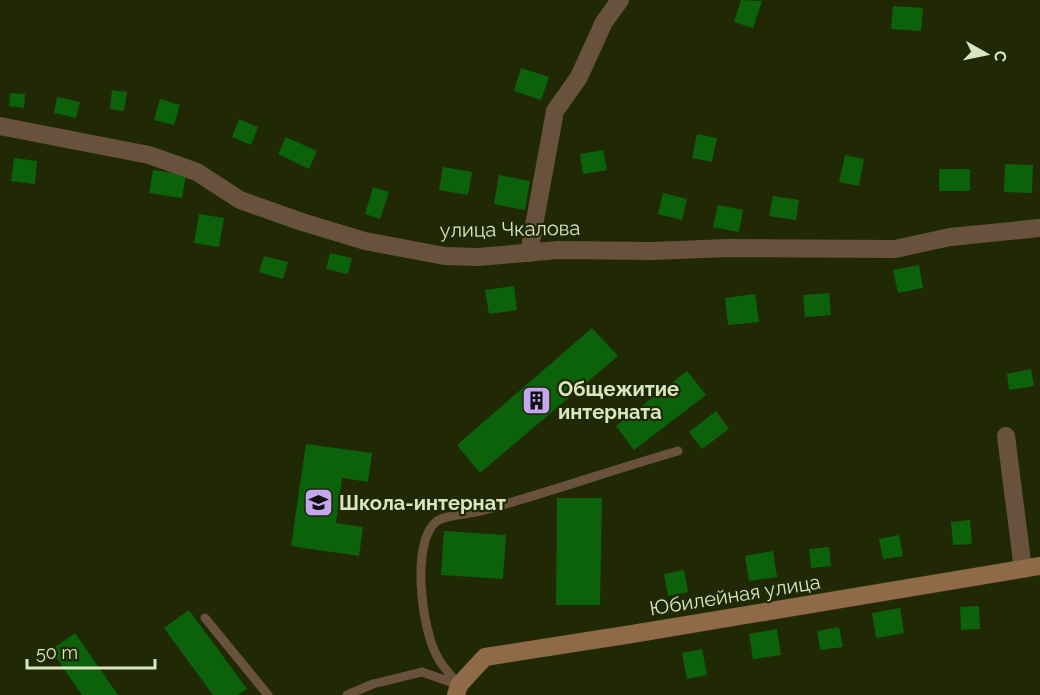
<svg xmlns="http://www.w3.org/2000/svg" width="1040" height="695" font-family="Raleway,sans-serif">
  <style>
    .building { fill: #0c620b }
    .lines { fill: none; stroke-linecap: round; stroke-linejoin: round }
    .lane { stroke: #69523d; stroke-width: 9 }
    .street { stroke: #69523d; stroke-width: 18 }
    .secondary { stroke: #8f6a49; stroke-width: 18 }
    .labels { text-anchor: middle; stroke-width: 4.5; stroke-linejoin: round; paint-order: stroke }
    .street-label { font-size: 20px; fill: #dae6c2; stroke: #202904 }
    .poi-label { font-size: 20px; font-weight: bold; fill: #dae6c2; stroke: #202904; text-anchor: start }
  </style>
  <rect width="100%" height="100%" fill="#202904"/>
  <path class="building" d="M741,0l21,1 -9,27 -19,-6z
    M893,6l30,2 -2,23 -30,-2z
    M521,68l28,9 -8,23 -27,-9z
    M112,90l15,2 -3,19 -14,-2z
    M10,93l15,1 -1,14 -15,-2z
    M57,97l23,5 -4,16 -22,-5z
    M160,99l20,6 -6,20 -20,-5z
    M239,119l19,8 -7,18 -19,-8z
    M697,134l20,4 -5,24 -20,-4z
    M286,137l31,14 -8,18 -31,-15z
    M603,150l4,20 -24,4 -3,-20z
    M845,155l19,4 -5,27 -20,-4z
    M14,158l23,3 -2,23 -24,-3z
    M1005,164l28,1 -1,28 -28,-1z
    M443,167l29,5 -4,23 -29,-5z
    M939,169h31v22h-31z
    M153,170l33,5 -4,23 -33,-5z
    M499,175l31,6 -5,29 -31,-6z
    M373,187l16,5 -9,27 -15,-5z
    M663,193l24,6 -5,21 -24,-6z
    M773,196l26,4 -3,20 -27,-4z
    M718,205l25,5 -4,22 -26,-5z
    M199,214l25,4 -5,29 -25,-4z
    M330,253l22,5 -4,16 -22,-5z
    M264,256l24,6 -5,17 -24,-7z
    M919,265l4,23 -25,5 -5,-23z
    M514,286l3,24 -28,4 -4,-24z
    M829,293l2,22 -26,2 -2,-22z
    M755,294l4,28 -31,3 -3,-27z
    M592,328l26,28 -138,117 -23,-28z
    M1031,369l3,17 -25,4 -2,-16z
    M687,371l19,24 -72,55 -18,-24z
    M716,411l13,18 -27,20 -13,-17z
    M306,444l66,9 -4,29 -26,-4 -6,45 27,4 -4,29 -68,-10z
    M557,498h45l-2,107h-44z
    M970,520l2,24 -19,1 -2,-23z
    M444,531l62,4 -3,44 -62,-4z
    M899,535l4,21 -20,3 -4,-20z
    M829,547l2,19 -20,2 -2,-19z
    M773,551l4,26 -28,4 -4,-25z
    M684,570l4,22 -20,4 -4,-22z
    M979,606l1,23 -19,1 -1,-23z
    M900,608l4,25 -28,5 -4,-25z
    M189,610l58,79 -9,6h-25l-49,-67z
    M839,627l4,20 -23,3 -3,-19z
    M777,629l4,26 -28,4 -4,-25z
    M75,633l43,62h-36l-31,-45z
    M702,649l5,26 -20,4 -5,-26z"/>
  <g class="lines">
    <path class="lane" d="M205,618l63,77
      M459,685c-7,-9 -17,-18 -22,-29 -15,-26 -27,-115 0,-135 8,-6 33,-7 44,-10 66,-18 131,-41 197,-60
      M347,695l26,-11 49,-12 37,13"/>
    <path class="street" d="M0,126l149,29 48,17 43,28 62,22 63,19 80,15 33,1 80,-7 94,1 76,-3 167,1 55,-12 90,-9
      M529,253l26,-142 24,-34 25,-55 16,-22
      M1006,436l17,133"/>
    <path class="secondary" d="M456,695l3,-10 26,-28 147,-23 408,-68"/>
  </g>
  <defs>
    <symbol id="building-square" viewBox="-11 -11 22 22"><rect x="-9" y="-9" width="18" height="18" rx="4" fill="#c5a7f1" stroke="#202904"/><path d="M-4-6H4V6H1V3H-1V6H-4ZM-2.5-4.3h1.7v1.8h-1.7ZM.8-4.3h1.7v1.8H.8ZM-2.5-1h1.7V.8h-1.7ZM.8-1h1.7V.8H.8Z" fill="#111"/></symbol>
    <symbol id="school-square" viewBox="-11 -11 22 22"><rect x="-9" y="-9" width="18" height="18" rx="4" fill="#c5a7f1" stroke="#202904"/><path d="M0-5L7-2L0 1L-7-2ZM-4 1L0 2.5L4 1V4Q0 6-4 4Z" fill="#111"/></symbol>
  </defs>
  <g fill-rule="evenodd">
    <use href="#building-square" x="520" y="384" width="33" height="33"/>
    <use href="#school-square" x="302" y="486" width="33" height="33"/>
  </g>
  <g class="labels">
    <g class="street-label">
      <text transform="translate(510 229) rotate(-1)" y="7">улица Чкалова</text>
      <text transform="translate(735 595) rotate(-9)" y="7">Юбилейная улица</text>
    </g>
    <g class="poi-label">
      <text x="558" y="396">Общежитие<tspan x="558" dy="23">интерната</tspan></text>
      <text x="339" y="510">Школа-интернат</text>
    </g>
  </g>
  <g transform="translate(986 54) rotate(99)" stroke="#202904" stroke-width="4.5" paint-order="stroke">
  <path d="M0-4.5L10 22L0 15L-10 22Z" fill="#dae6c2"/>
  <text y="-9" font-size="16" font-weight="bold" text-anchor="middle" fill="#dae6c2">С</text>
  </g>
  <path d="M27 659v9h128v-9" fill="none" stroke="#dae6c2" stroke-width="3"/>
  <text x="36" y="659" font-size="18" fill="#dae6c2" stroke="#202904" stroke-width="4.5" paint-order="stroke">50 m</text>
</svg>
